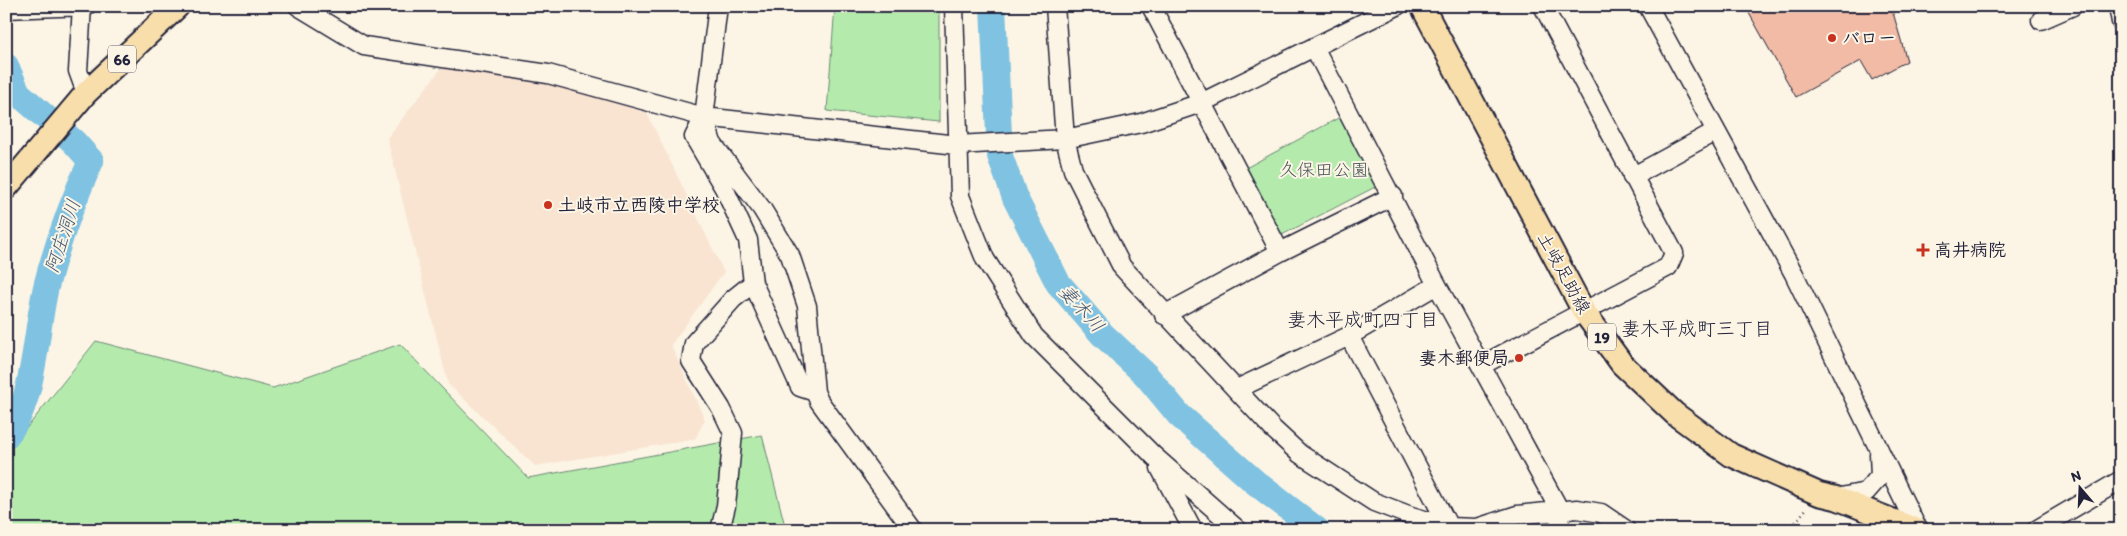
<svg xmlns="http://www.w3.org/2000/svg" width="2127" height="536" font-family="Itim,'Klee One',sans-serif">
  <style>
    .built { fill: #f9e4d2 }
    .green { fill: #b4ebad; stroke: #6b8674 }
    .lines { fill: none; stroke-linecap: round; stroke-linejoin: round }
    .river { stroke: #80c2e1; stroke-width: 26 }
    .building { fill: #f1bba5; stroke: #22223b }
    .minor-casing { stroke: #22223b; stroke-width: 21 }
    .major-casing { stroke: #22223b; stroke-width: 26 }
    .path { stroke: #22223b; stroke-width: 2.5; stroke-dasharray: 1 4; stroke-linecap: butt }
    .minor { stroke: #fcf5e5; stroke-width: 18 }
    .major { stroke: #f8deab; stroke-width: 22 }
    .poi-dot { fill: #c8321e; stroke: #fcf5e5; stroke-width: 2 }
    .labels { text-anchor: middle; stroke-width: 4; stroke-linejoin: round; paint-order: stroke }
    .shield { fill: #fcf5e5; stroke: #63616e; stroke-width: 1 }
    .shield-label { font-size: 16px; font-weight: bold; fill: #22223b }
    .poi-label { font-size: 18px; font-weight: bold; fill: #22223b; stroke: #fcf5e5; text-anchor: start }
    .park-label { font-size: 18px; fill: #465458; stroke: #fcf5e5 }
    .street-label { font-size: 18px; fill: #22223b; stroke: #fcf5e5 }
    .water-label { font-size: 19px; font-style: italic; fill: #435a75; stroke: #fcf5e5 }
    .neighbourhood-label { font-size: 19px; fill: #22223b; stroke: #fcf5e5 }
  </style>
  <rect width="100%" height="100%" fill="#fcf5e5"/>
  <filter id="ink" filterUnits="userSpaceOnUse"><feTurbulence type="fractalNoise" baseFrequency=".02" numOctaves="2"/><feDisplacementMap in="SourceGraphic" scale="10" xChannelSelector="R" yChannelSelector="G"/><feConvolveMatrix kernelMatrix="1 2 1 2 8 2 1 2 1" color-interpolation-filters="sRGB"/></filter>
  <g filter="url(#ink)">
    <path class="built" d="M443,66l116,18 88,29 77,159 -53,73 34,75 -10,19 -160,27 -87,-82 -61,-246z"/>
    <path class="green" d="M835,6h104v116l-112,-11z
      M1342,116l37,69 -103,53 -34,-68z
      M96,341l177,47 127,-44 128,134 234,-43 24,95h-780v-76z"/>
    <g class="lines">
      <path class="river" d="M993,6l7,150 15,42 43,85 44,51 44,41 33,40 77,68 61,47
        M6,66l12,27 56,49 17,19c-18,39 -33,80 -44,122 -12,45 -11,119 -41,153"/>
    </g>
    <path class="building" d="M1745,6h144l5,10 13,45 -35,19 -11,-19 -65,36z"/>
    <g class="lines">
      <defs>
        <path id="minor" d="M82,6l-4,65 8,22
          M298,6l66,40 184,28 156,43 253,28 108,-6 76,-16 60,-20 196,-97
          M718,6l-14,111 -10,20 30,51 24,52 5,43 47,104 15,5 4,9 94,129
          M954,6l6,190 25,63 49,77 120,120 84,74
          M1055,6l10,133 8,31 49,97 151,162 27,25 74,48 37,14 38,11 28,1 40,-13 60,-6 24,4 25,17
          M1151,6l129,246
          M1648,6l146,268 124,256
          M2118,6l3,16
          M6,9l80,-3
          M2041,20l32,-14
          M1314,47l123,238 122,224 1,21
          M704,117l8,26 50,66 28,46 17,51 8,86
          M1632,177l84,-46
          M1164,315l116,-63 113,-56
          M1349,336l100,191
          M1482,365l186,-98 6,-14 -131,-247
          M1237,389l112,-53 88,-51
          M1160,468l33,62
          M1836,498l30,-6 14,-16 -1,-22
          M720,530l6,-24 7,-73 -12,-25 -30,-47 3,-18 39,-44 20,-16
          M2036,530l85,-50"/>
        <path id="major" d="M1422,6l162,306 38,52 53,50 56,41 88,39 17,4 81,32
          M6,188l80,-95 92,-87"/>
      </defs>
      <use href="#minor" class="minor-casing"/>
      <use href="#major" class="major-casing"/>
      <path class="path" d="M1789,530l18,-22"/>
      <use href="#minor" class="minor"/>
      <use href="#major" class="major"/>
    </g>
  </g>
  <g class="poi-dot">
    <circle cx="1832" cy="38" r="5"/>
    <circle cx="548" cy="205" r="5"/>
    <path d="M1920.5 242.5h5v5h5v5h-5v5h-5v-5h-5v-5h5z"/>
    <circle cx="1519" cy="358" r="5"/>
  </g>
  <g class="labels">
    <g class="shield">
      <rect x="108" y="45.5" width="28" height="27" rx="4"/>
      <rect x="1588" y="323.5" width="28" height="27" rx="4"/>
    </g>
    <g class="shield-label">
      <text x="122" y="65">66</text>
      <text x="1602" y="343">19</text>
    </g>
    <g class="poi-label">
      <text x="1842" y="44">バロー</text>
      <text x="558" y="211">土岐市立西陵中学校</text>
      <text x="1934" y="256">高井病院</text>
      <text x="1509" y="364" text-anchor="end">妻木郵便局</text>
    </g>
    <g class="park-label">
      <text x="1324" y="176">久保田公園</text>
    </g>
    <g class="street-label">
      <text transform="translate(1564 273) rotate(61)" y="6">土岐足助線</text>
    </g>
    <g class="water-label">
      <text transform="translate(62 236) rotate(-72)" y="7">阿庄洞川</text>
      <text transform="translate(1082 308) rotate(48)" y="7">妻木川</text>
    </g>
    <g class="neighbourhood-label">
      <text x="1363" y="326">妻木平成町四丁目</text>
      <text x="1697" y="335">妻木平成町三丁目</text>
    </g>
  </g>
  <rect width="2127" height="536" fill="none" stroke="#fcf5e5" stroke-width="25"/>
  <rect x="12" y="12" width="2102" height="511" fill="none" stroke="#22223b" stroke-width="2" filter="url(#ink)"/>
  <g transform="translate(2080 488) rotate(341)" stroke="#fcf5e5" stroke-width="4" paint-order="stroke">
  <path d="M0-4L9 19L0 12L-9 19Z" fill="#22223b"/>
  <text y="-8" font-size="14" font-weight="bold" text-anchor="middle" fill="#22223b">N</text>
  </g>
</svg>
